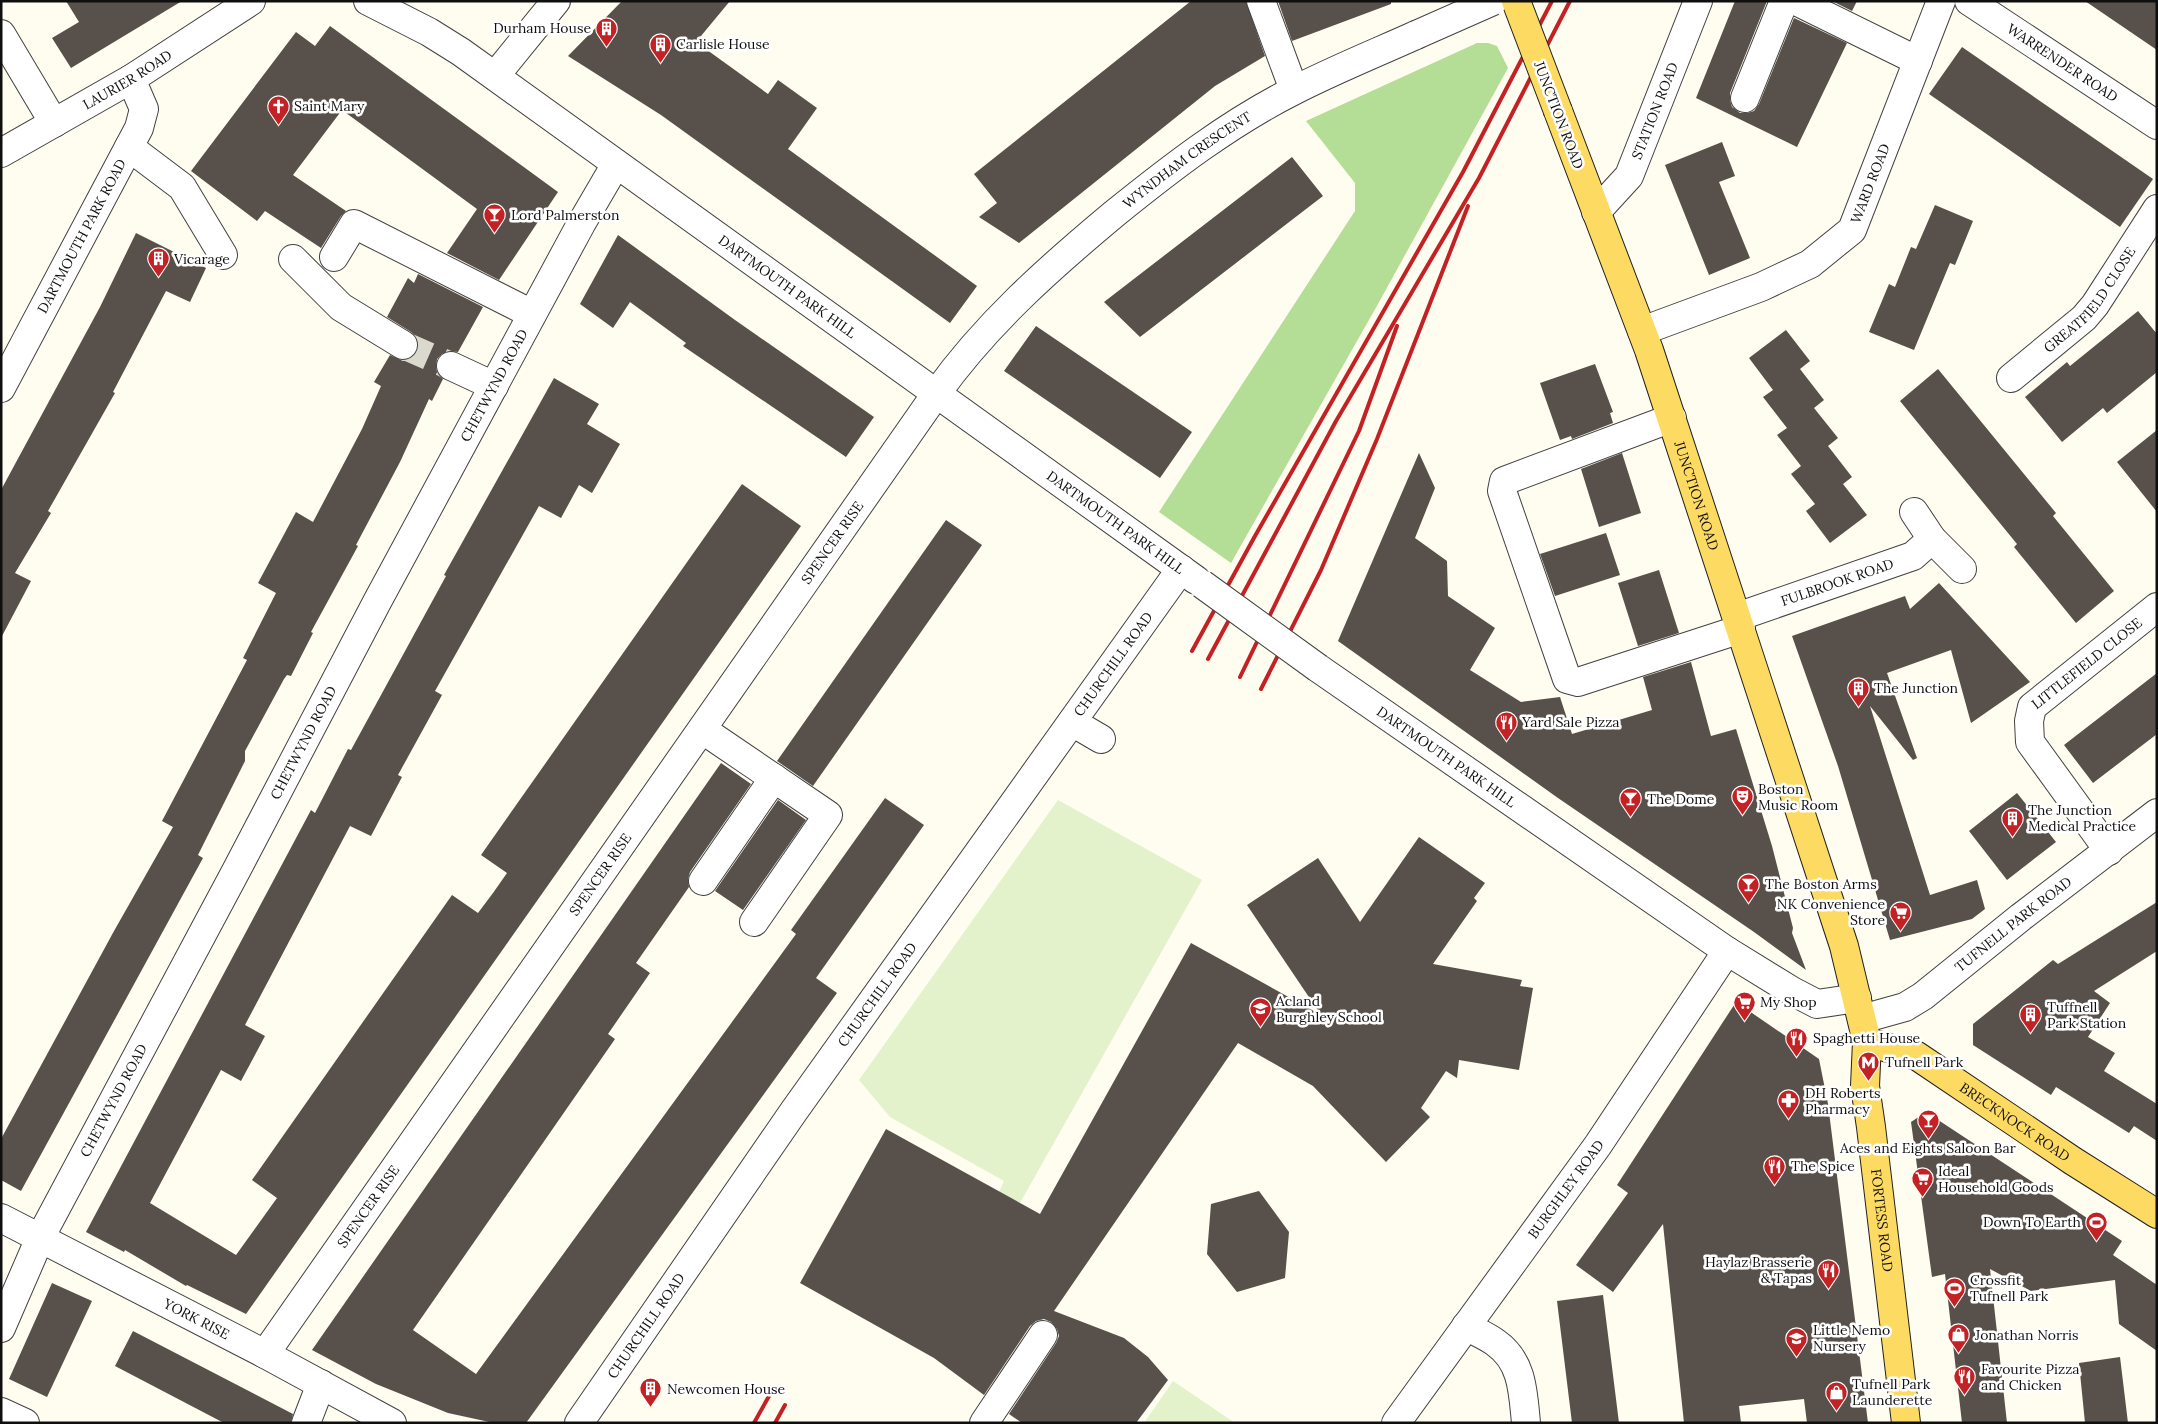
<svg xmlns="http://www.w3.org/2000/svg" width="2158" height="1424" font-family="Lora,serif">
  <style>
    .forest { fill: #b4dd96 }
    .pitch { fill: #e3f2ca }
    .building { fill: #58504a }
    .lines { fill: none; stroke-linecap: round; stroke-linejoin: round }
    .minor-tunnel { stroke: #dbd8ce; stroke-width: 28; stroke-dasharray: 28 14; stroke-linecap: butt }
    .minor-casing { stroke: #424242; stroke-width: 30 }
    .major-casing { stroke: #202020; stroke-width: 30 }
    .minor { stroke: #fff; stroke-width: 28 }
    .major { stroke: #fddb62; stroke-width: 28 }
    .rail { stroke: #c42124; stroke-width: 4 }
    .minor-bridge-casing { stroke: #424242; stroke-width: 30; stroke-linecap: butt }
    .major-bridge-casing { stroke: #202020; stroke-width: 30; stroke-linecap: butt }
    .minor-bridge { stroke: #fff; stroke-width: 28 }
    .major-bridge { stroke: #fddb62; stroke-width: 28 }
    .labels { text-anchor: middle; stroke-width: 5; stroke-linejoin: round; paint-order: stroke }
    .poi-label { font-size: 14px; fill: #0f0f0f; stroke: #fff; text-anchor: start }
    .street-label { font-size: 14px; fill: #0f0f0f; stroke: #fff }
  </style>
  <rect width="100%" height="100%" fill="#fffcf0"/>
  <path class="forest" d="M1477,43h11l9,3 11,22 -130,236 -147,259 -72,-51 196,-301v-28l-49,-62z"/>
  <path class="pitch" d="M1058,800l144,80 -182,323 -21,-11 5,-11 -114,-64 -31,-37z
    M1173,1381l62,42h-91z"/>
  <path class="building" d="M66,1h116l-111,67 -19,-30 27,-16z
    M622,1h108l-34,41 72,52 10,-14 39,28 -29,41 189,137 -27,37 -289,-208 -93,-59z
    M1191,1h55l19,55 -50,30 -196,157 -40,-26 18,-14 -23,-29z
    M1278,1h113v3l-99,37z
    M1735,1h32l-37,92v7l2,7 8,6h7l7,-2 5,-7 35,-86 53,25 -50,104 -101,-49z
    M1832,1h25l-5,10z
    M2085,1h72v49z
    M330,26l228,166 -59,88 -52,-27 30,-44 -135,-99 -49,65 53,36 -5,5 -20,32 -56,-37 -8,10 -66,-50 105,-139 19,14z
    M1962,47l191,132 -33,48 -191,-133z
    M1722,142l13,34 -16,6 31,76 -41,17 -44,-110z
    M1292,157l31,39 -183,141 -36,-35z
    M1935,205l38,16 -18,44 -5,-2 -36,87 -45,-18 20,-48 6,3 16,-40 5,2z
    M136,233l70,35 -16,34 -24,-11 -53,101 2,1 -67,118 3,2 -36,60 16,8 -30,57v-148l99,-183z
    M618,235l117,85 139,97 -28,40 -163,-111 3,-3 -56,-41 -17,26 -33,-24z
    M418,274l65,33 -25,45 -9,-1 -7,3 -5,5 -1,9 2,7 5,4 -11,22 -3,-2 -29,63 -44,83 2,1 -47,86 2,1 -22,43 -4,-1 -3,4 -39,72v10l-47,94 5,3 -182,333 -20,-11v-41l113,-208 59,-104 -11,-6 85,-161 -4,-2 33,-65 -18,-10 38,-71 17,10 49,-93 19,-43 -7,-4 16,-27 13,6 8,-3 6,-5 2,-8 -3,-8 -5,-5 -24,-15 21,-39 6,5z
    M2138,311l19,23v38l-50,41 -4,-5 -41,34 -37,-45 42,-35 3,4z
    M1036,326l156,106 -32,46 -156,-107z
    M1786,330l24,31 -10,8 24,31 -10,8 24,30 -10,8 24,31 -9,7 24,31 -37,28 -24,-32 9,-7 -24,-30 10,-8 -24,-31 10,-7 -24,-31 10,-7 -24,-32z
    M1595,364l18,48 -3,1 3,10 -41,16 -1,-3 -11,4 -20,-57z
    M1938,369l118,144 -3,3 61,75 -38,32 -62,-76 3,-3 -117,-143z
    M554,378l45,26 -12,20 33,20 -28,49 -13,-8 -18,33 -22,-12 -104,185 7,4 -44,80 4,2 -31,59 -21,-10 -105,199 20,11 -24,45 -20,-11 -71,133 86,52 41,-57 -25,-18 200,-285 26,18 15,-20 14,-20 -26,-18 261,-371 59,42 -555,788 -59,-29 -1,1 -61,-36 -1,2 -38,-20 225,-422 4,3 33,-64 3,1 95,-174 -2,-1z
    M2157,430v82l-40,-50z
    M1419,453l16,35 -20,50 32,23 1,35 47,32 -25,42 51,32 39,-5 12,37 80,-24 -9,-33 48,-15 20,74 25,-7 36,117 21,82 -1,5 14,37 -52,-38 -196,-134 -220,-157z
    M1622,453l19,60 -42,14 -18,-58z
    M946,520l36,25 -169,241 -36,-25z
    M1606,533l14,42 -65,21 -15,-42z
    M1659,570l20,63 -41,13 -20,-63z
    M1939,583l91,99 -59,41 -20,-73 -64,23 30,85 -4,2 -43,-54 60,189 47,-15 8,29 -13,10 -82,21 -52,-174 -46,-130 113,-40 5,13z
    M2157,673v61l-64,49 -29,-38z
    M721,763l30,21 -61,88 -2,7 1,8 -53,76 14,10 -42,61 7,5 -202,291 63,44 320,-440 -5,-4 94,-132 39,27 -108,153 21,15 -311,430h-32l-46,-10 -72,-29 -64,-34z
    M2017,793l39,49 -49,38 -38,-49z
    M778,800l28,20 -63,90 -28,-19z
    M1419,837l66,46 -11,15 3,3 -44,63 89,16 -2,6 13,2 -14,82 -60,-10 -2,18 -11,-7 -25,37 9,9 -44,45 -73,-76 -75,-43 -184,268 70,27 24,19 20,23 -32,43h-114l-13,-9 47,-71 3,-7 -2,-7 -6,-7 -7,-3 -8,2 -6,5 -46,69 -50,-37 -134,-75 86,-154 154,85 151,-271 130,72 -74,-110 71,-47 42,64z
    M2157,902v49l-63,40 16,12 -22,34 27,16 -11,18 53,33v37l-23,-15 -5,7 -73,-46 -5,8 -78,-50v-21l80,-64 5,4z
    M1736,1002l83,57 9,45 40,319h-61l-3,-24 -65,7 2,17h-57l-21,-199 -50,68 -37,-27 52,-72 -11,-8z
    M1926,1112l196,129 -9,14 44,30v66l-38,-27 -4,-44 -84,11 -41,-22 17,154h-45l-17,-149 -13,3 -21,-155z
    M1259,1191l30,41 -4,46 -48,14 -30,-38 4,-50z
    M52,1283l40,18 -45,96 -38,-18z
    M1603,1295l16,128h-47l-15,-122z
    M133,1331l160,83 -2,9h-67l-109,-57z
    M2120,1357l8,66h-43l-6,-60z"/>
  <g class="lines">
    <path class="minor-tunnel" d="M403,345l48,21"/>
    <defs>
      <g id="minor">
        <path id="s1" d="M368,1l61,31 32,20 735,528"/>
        <path d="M1261,1l33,89"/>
        <path d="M1796,1l122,60"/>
        <path id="s2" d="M1969,1l188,124"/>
        <path d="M1,34l53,89"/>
        <path d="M495,76l61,-75"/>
        <path d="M1745,98l39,-97"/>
        <path d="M129,147l53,40 41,68"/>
        <path id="s3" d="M1,153l130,-74 120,-78"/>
        <path id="s4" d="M1596,212l33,-36 69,-175"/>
        <path d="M334,257l20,-33 178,90"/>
        <path d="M293,259l48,48 62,38"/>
        <path id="s5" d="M1642,331l119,-44 49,-23 42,-34 89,-229"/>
        <path d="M451,366l43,20"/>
        <path id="s6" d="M2011,378l73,-60 11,-13 62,-96"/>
        <path id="s7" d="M1,388l138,-260 5,-19 -13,-30"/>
        <path d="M1672,418l-168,63 -2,10 65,188 11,3 163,-53"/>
        <path d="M1914,512l18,27 30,30"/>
        <path id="s8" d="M1737,617l176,-61 19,-17"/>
        <path id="s9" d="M1318,668l409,283 65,40 25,13 40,-6"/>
        <path d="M1072,722l29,17"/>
        <path d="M703,730l125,85 -74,107"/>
        <path id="s10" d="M2109,851l-79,-109 -1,-21 3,-14 125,-100"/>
        <path d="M703,881l71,-103"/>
        <path id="s11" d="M1862,1019l43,-12 18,-11 98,-79 136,-104"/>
        <path id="s12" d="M1,1218l264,136 127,69"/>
        <path d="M1466,1326c10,6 21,10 30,17 27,19 27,50 30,80"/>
        <path id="s13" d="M1,1328l39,-90 196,-367 141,-269 204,-378 35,-60"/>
        <path id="s14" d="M265,1354l671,-960c50,-70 112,-125 178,-180 57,-46 115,-91 181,-124 39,-20 81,-37 121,-55"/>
        <path d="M1,1412l24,11"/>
        <path d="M306,1423l15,-39"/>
        <path id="s15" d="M579,1423l215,-312 387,-542"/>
        <path d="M984,1423l59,-88"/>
        <path id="s16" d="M1396,1423l202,-278 129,-194"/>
      </g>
      <g id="major">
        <path id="s17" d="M1558,111l91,239 195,596 23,96 -2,44 6,41 35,296"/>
        <path id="s18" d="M1867,1042l50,14 156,105 84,53"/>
      </g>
    </defs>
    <use href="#minor" class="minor-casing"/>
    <use href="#major" class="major-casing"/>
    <use href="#minor" class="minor"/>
    <use href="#major" class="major"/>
    <path class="rail" d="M1192,651l63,-115 208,-364 89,-171
      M1208,659l128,-238 143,-243 91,-177
      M1240,677l119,-246 38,-105
      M1261,689l60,-119 56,-131 91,-233
      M754,1423l15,-27
      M775,1423l10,-18"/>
    <defs>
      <path id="minor-bridge" d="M1416,35l77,-34
        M1202,584l116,84"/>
      <path id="major-bridge" d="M1516,1l42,110"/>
    </defs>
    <use href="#minor-bridge" class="minor-bridge-casing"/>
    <use href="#major-bridge" class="major-bridge-casing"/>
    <use href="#minor-bridge" class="minor-bridge"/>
    <use href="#major-bridge" class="major-bridge"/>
  </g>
  <defs>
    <symbol id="building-pin" viewBox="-11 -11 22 30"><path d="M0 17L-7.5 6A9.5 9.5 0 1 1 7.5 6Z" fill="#c42124" stroke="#fff"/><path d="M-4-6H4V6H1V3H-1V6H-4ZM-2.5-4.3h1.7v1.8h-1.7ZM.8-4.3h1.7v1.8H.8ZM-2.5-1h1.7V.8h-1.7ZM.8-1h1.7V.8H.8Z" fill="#fff"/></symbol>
    <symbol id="church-pin" viewBox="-11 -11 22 30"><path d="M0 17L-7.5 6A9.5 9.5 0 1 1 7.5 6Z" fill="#c42124" stroke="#fff"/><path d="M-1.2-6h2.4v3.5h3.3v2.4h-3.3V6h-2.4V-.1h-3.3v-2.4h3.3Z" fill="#fff"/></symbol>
    <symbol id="bar-pin" viewBox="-11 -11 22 30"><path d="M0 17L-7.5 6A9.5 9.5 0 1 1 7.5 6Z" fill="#c42124" stroke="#fff"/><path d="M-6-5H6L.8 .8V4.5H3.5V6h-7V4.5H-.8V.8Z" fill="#fff"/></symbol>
    <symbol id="restaurant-pin" viewBox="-11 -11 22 30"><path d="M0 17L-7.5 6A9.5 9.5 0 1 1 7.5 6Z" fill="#c42124" stroke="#fff"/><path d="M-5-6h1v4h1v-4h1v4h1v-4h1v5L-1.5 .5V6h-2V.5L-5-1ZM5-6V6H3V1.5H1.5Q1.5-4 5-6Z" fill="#fff"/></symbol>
    <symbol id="theatre-pin" viewBox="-11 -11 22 30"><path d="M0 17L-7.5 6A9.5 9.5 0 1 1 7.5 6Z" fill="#c42124" stroke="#fff"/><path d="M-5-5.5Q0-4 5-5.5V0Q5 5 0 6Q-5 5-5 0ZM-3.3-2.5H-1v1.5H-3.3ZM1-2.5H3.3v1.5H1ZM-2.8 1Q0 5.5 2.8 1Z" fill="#fff"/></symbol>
    <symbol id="supermarket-pin" viewBox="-11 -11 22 30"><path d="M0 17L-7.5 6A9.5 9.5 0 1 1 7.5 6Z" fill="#c42124" stroke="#fff"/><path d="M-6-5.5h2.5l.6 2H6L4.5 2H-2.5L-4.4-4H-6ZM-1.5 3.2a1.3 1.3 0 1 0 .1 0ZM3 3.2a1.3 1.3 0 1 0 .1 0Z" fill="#fff"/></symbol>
    <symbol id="school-pin" viewBox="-11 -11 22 30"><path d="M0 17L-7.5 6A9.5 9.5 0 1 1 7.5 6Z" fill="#c42124" stroke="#fff"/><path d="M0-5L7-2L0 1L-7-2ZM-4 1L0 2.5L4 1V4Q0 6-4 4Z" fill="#fff"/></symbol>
    <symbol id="metro-pin" viewBox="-11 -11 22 30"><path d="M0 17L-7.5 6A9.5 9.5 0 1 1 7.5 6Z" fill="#c42124" stroke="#fff"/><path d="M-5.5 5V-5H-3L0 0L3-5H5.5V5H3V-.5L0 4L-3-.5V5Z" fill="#fff"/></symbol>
    <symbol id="pharmacy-pin" viewBox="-11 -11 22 30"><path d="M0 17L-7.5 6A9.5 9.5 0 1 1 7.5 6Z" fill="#c42124" stroke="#fff"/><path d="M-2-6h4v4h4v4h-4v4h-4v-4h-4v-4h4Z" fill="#fff"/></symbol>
    <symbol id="stadium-pin" viewBox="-11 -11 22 30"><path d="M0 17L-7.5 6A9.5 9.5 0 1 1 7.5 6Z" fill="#c42124" stroke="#fff"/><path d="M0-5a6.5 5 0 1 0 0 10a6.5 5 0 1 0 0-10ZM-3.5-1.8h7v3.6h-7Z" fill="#fff"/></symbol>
    <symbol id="shop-pin" viewBox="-11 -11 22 30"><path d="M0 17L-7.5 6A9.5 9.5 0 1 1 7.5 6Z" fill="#c42124" stroke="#fff"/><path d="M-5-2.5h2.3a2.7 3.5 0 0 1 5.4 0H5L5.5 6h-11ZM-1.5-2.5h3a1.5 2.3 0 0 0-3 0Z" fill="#fff"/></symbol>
  </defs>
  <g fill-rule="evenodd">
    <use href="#building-pin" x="594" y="16" width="25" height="34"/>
    <use href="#building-pin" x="648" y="32" width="25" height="34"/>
    <use href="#church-pin" x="266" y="94" width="25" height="34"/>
    <use href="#bar-pin" x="482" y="202" width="25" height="34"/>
    <use href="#building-pin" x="146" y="246" width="25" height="34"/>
    <use href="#building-pin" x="1846" y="676" width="25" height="34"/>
    <use href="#restaurant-pin" x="1494" y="710" width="25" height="34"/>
    <use href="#theatre-pin" x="1730" y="784" width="25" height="34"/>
    <use href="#bar-pin" x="1618" y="786" width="25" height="34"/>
    <use href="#building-pin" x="2000" y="806" width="25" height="34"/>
    <use href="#bar-pin" x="1736" y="872" width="25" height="34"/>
    <use href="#supermarket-pin" x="1888" y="900" width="25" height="34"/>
    <use href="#supermarket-pin" x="1732" y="990" width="25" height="34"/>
    <use href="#school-pin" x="1248" y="996" width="25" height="34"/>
    <use href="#building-pin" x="2018" y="1002" width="25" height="34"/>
    <use href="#restaurant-pin" x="1784" y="1026" width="25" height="34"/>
    <use href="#metro-pin" x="1856" y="1050" width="25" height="34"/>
    <use href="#pharmacy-pin" x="1776" y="1088" width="25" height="34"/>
    <use href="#bar-pin" x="1916" y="1108" width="25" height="34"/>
    <use href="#restaurant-pin" x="1762" y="1154" width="25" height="34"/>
    <use href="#supermarket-pin" x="1910" y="1166" width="25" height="34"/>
    <use href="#stadium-pin" x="2084" y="1210" width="25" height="34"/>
    <use href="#restaurant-pin" x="1816" y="1258" width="25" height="34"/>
    <use href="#stadium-pin" x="1942" y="1276" width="25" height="34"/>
    <use href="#shop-pin" x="1946" y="1322" width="25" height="34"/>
    <use href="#school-pin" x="1784" y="1326" width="25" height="34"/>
    <use href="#restaurant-pin" x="1952" y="1364" width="25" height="34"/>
    <use href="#building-pin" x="638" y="1376" width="25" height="34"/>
    <use href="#shop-pin" x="1824" y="1380" width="25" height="34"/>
  </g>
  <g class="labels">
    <g class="poi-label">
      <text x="591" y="33" text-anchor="end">Durham House</text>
      <text x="676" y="49">Carlisle House</text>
      <text x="294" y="111">Saint Mary</text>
      <text x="511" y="220">Lord Palmerston</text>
      <text x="174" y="264">Vicarage</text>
      <text x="1874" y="693">The Junction</text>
      <text x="1522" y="727">Yard Sale Pizza</text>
      <text x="1758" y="794">Boston<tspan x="1758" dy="16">Music Room</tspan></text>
      <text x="1647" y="804">The Dome</text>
      <text x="2028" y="815">The Junction<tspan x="2028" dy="16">Medical Practice</tspan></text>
      <text x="1765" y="889">The Boston Arms</text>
      <text x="1885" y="909" text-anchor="end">NK Convenience<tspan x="1885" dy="16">Store</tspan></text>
      <text x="1276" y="1006">Acland<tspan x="1276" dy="16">Burghley School</tspan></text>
      <text x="1760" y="1007">My Shop</text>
      <text x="2047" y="1012">Tuffnell<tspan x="2047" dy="16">Park Station</tspan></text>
      <text x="1813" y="1043">Spaghetti House</text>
      <text x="1885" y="1067">Tufnell Park</text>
      <text x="1805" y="1098">DH Roberts<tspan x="1805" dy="16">Pharmacy</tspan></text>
      <text x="1928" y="1153" text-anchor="middle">Aces and Eights Saloon Bar</text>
      <text x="1791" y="1171">The Spice</text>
      <text x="1938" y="1176">Ideal<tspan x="1938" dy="16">Household Goods</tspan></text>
      <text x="2081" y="1227" text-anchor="end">Down To Earth</text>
      <text x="1812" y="1267" text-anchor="end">Haylaz Brasserie<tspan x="1812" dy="16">&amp; Tapas</tspan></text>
      <text x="1970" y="1285">Crossfit<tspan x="1970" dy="16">Tufnell Park</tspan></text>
      <text x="1813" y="1335">Little Nemo<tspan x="1813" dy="16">Nursery</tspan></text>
      <text x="1975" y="1340">Jonathan Norris</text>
      <text x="1981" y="1374">Favourite Pizza<tspan x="1981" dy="16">and Chicken</tspan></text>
      <text x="1852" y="1389">Tufnell Park<tspan x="1852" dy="16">Launderette</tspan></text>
      <text x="667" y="1394">Newcomen House</text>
    </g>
    <g class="street-label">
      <text dy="5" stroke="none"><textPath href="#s2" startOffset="112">WARRENDER ROAD</textPath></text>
      <text dy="5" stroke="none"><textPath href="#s3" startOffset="146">LAURIER ROAD</textPath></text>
      <text dy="5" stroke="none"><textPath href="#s4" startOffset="119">STATION ROAD</textPath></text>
      <text transform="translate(1559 115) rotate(69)" y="5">JUNCTION ROAD</text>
      <text dy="5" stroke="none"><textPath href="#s14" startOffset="1516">WYNDHAM CRESCENT</textPath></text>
      <text dy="5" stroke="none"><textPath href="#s5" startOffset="285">WARD ROAD</textPath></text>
      <text dy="5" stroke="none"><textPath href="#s7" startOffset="172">DARTMOUTH PARK ROAD</textPath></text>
      <text dy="5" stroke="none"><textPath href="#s1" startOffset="508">DARTMOUTH PARK HILL</textPath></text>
      <text dy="5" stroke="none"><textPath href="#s6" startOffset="112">GREATFIELD CLOSE</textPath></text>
      <text dy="5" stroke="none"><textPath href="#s13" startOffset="1064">CHETWYND ROAD</textPath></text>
      <text dy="5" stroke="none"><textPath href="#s17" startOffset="409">JUNCTION ROAD</textPath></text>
      <text dy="5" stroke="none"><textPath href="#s1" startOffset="912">DARTMOUTH PARK HILL</textPath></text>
      <text dy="5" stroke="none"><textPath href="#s14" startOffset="990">SPENCER RISE</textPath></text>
      <text dy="5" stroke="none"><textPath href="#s8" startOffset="106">FULBROOK ROAD</textPath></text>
      <text dy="5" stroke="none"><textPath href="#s15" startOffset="928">CHURCHILL ROAD</textPath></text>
      <text dy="5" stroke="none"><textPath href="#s10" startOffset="240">LITTLEFIELD CLOSE</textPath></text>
      <text dy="5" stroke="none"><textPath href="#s13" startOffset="659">CHETWYND ROAD</textPath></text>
      <text dy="5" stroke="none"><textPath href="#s9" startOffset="156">DARTMOUTH PARK HILL</textPath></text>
      <text dy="5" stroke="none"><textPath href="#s14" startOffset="585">SPENCER RISE</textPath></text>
      <text dy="5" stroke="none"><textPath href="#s11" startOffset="181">TUFNELL PARK ROAD</textPath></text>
      <text dy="5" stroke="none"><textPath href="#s15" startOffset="522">CHURCHILL ROAD</textPath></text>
      <text dy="5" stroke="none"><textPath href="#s13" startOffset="254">CHETWYND ROAD</textPath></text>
      <text dy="5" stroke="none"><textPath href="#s18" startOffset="170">BRECKNOCK ROAD</textPath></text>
      <text dy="5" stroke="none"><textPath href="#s16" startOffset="289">BURGHLEY ROAD</textPath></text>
      <text dy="5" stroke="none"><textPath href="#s14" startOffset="180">SPENCER RISE</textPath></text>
      <text dy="5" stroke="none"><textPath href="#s17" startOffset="1161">FORTESS ROAD</textPath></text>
      <text dy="5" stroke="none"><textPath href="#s12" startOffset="220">YORK RISE</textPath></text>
      <text dy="5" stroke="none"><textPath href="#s15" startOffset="118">CHURCHILL ROAD</textPath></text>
    </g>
  </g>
  <rect width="2158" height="1424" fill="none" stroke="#0f0f0f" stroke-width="5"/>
</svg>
